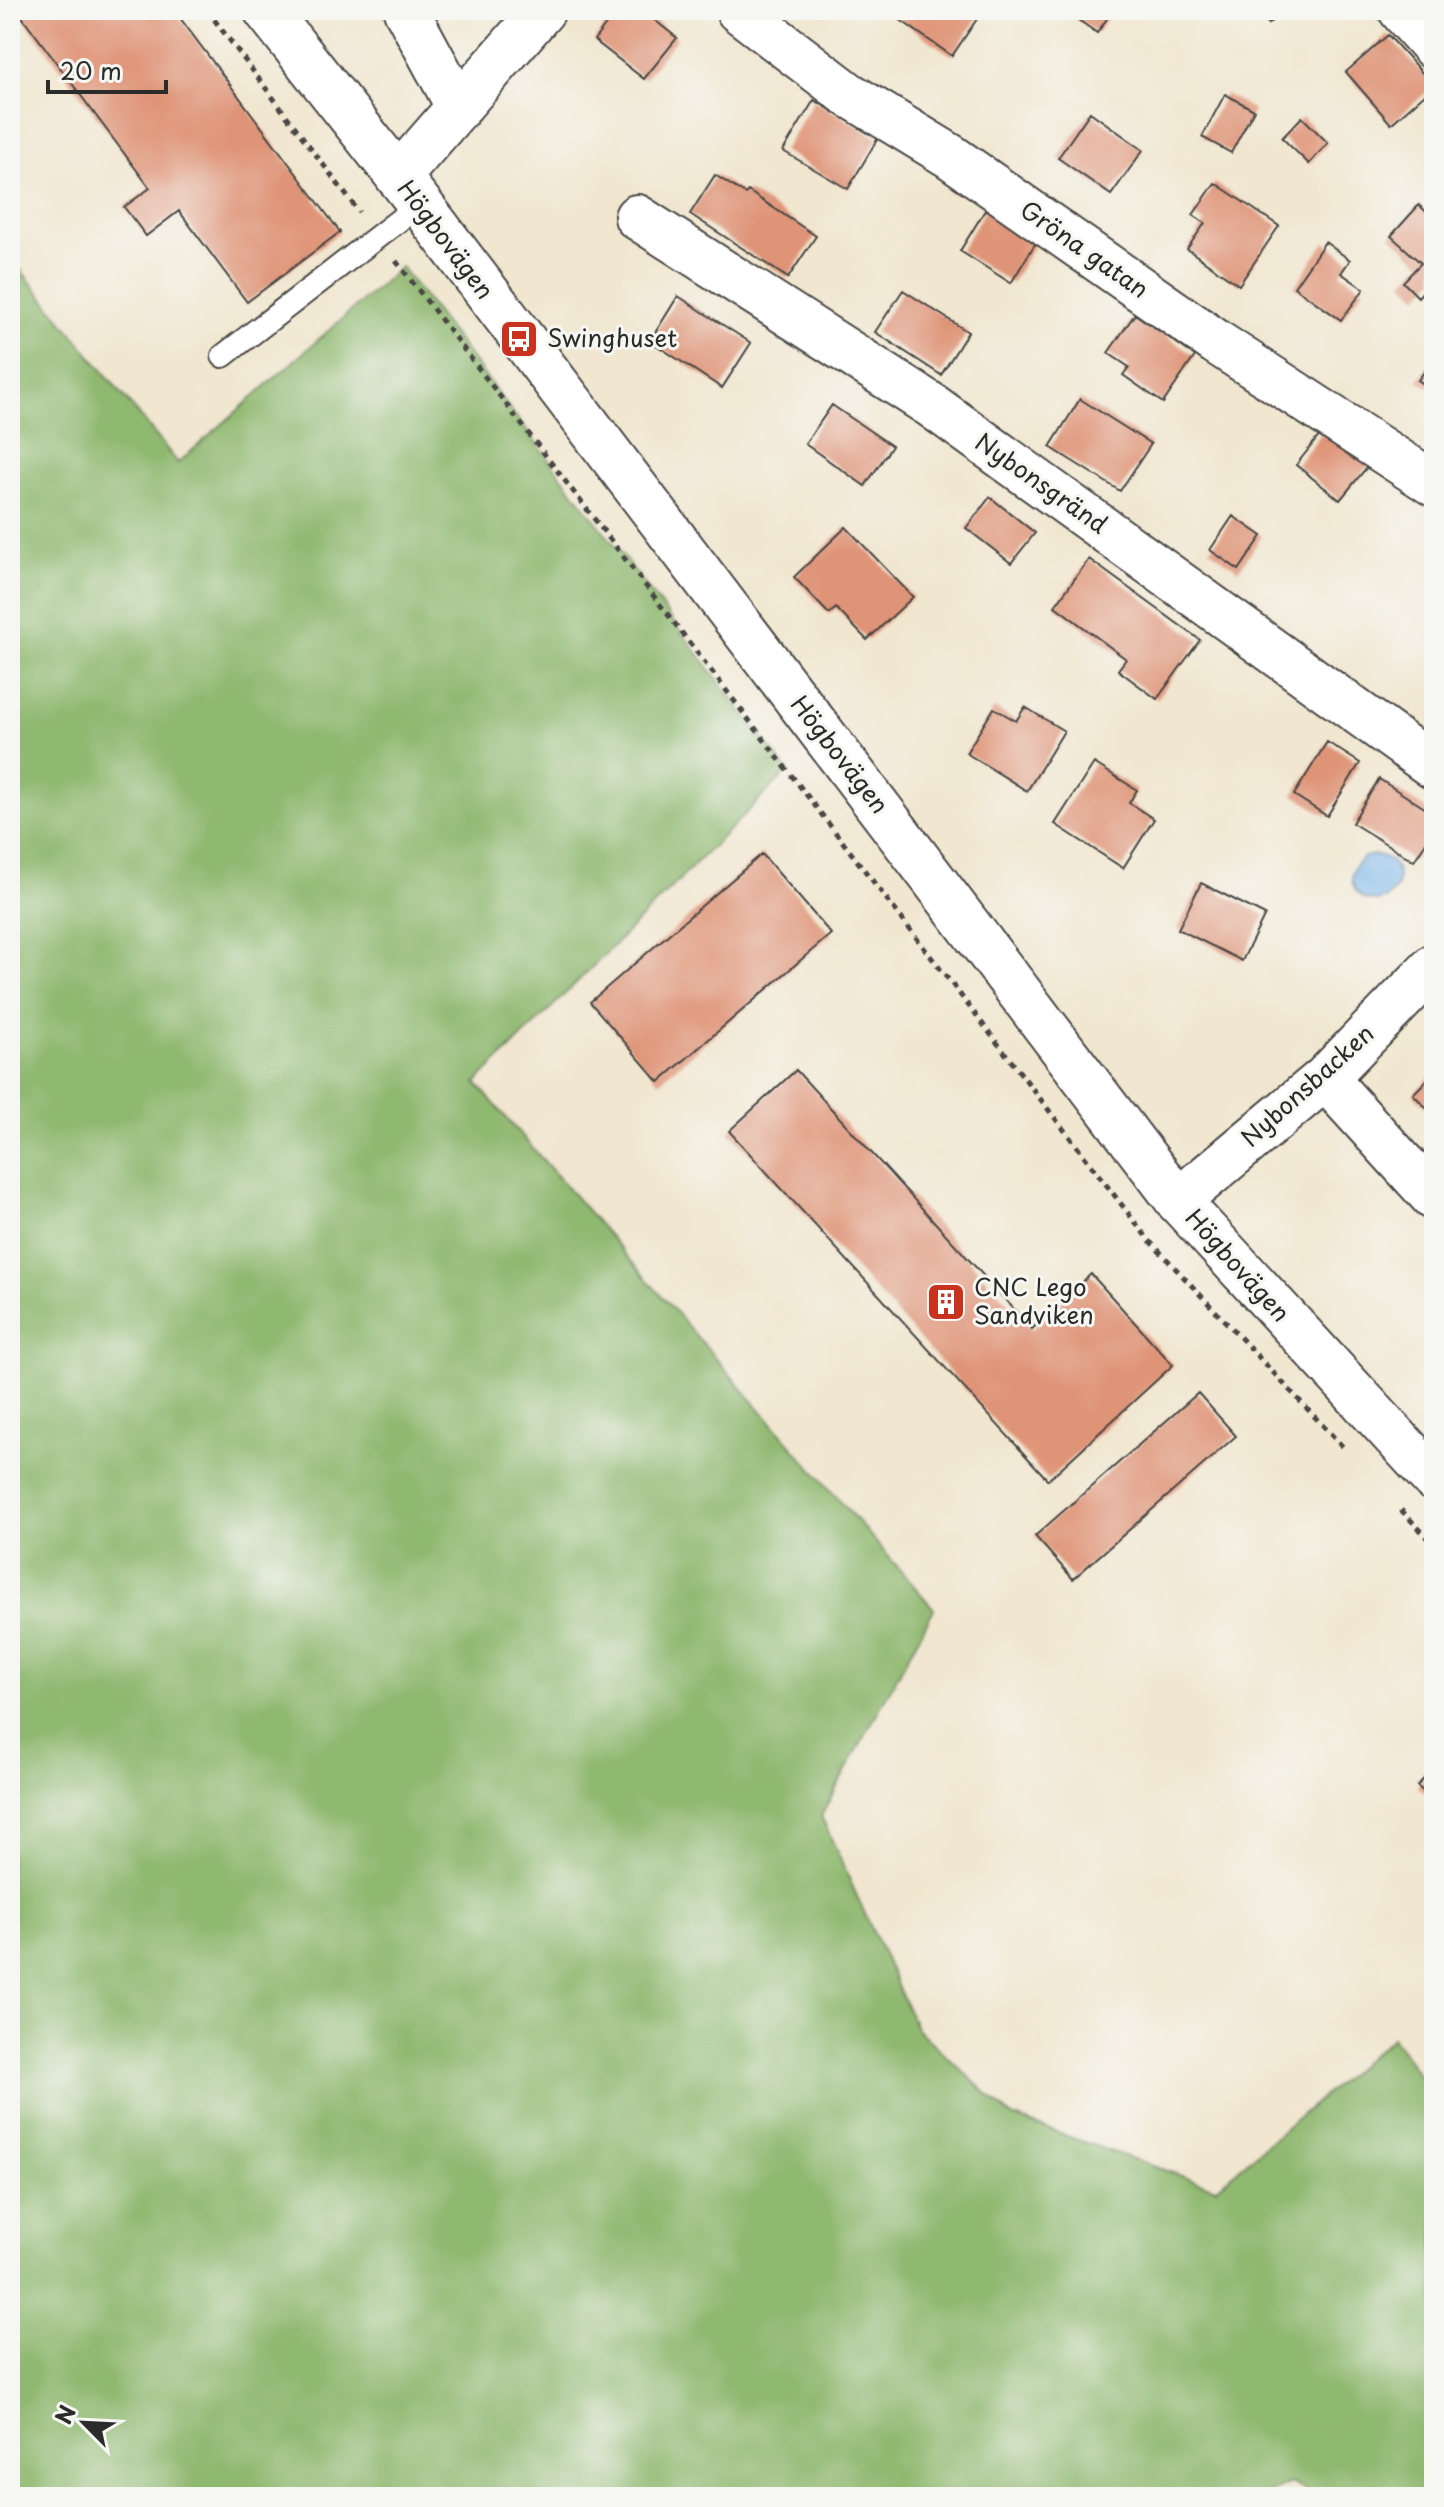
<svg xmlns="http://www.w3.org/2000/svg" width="1444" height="2507" font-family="'Playpen Sans',sans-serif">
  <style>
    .forest { fill: #8fb86f; stroke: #5d724d; stroke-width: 2 }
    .water { fill: #77b4ea; stroke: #51708a; stroke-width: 2 }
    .building { fill: #df9478 }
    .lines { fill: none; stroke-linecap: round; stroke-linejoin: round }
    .service-casing { stroke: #494744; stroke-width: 26 }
    .minor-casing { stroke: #494744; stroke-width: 48 }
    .secondary-casing { stroke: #494744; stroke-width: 48 }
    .path { stroke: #494744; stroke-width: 5; stroke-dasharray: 6 6; stroke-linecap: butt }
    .service { stroke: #fff; stroke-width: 22 }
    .minor { stroke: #fff; stroke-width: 44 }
    .secondary { stroke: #fff; stroke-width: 44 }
    .labels { text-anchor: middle; stroke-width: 6; stroke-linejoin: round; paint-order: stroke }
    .street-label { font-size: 24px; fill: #2b2b2b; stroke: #f6f6f2 }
    .poi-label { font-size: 24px; fill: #2b2b2b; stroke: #f6f6f2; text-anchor: start }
  </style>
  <rect width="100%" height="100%" fill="#f6f6f2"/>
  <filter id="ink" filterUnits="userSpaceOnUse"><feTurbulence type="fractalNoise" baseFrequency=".0125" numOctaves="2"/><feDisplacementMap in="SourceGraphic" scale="16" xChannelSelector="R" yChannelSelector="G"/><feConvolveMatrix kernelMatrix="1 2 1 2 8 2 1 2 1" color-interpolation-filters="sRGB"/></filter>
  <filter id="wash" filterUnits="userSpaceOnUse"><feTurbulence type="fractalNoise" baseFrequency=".006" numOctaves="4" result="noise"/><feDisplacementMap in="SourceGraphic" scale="32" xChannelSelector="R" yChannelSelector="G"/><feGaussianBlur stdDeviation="1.8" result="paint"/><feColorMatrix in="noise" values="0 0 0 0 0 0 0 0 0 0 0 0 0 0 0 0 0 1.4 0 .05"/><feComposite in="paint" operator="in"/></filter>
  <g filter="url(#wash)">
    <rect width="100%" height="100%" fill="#f1e6cf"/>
    <path class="forest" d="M10,257l168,206 223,-196 387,504 -312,312 458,526 -113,207 95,212 96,89 204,71 176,-151 42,59v401h-116l-28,-14 -27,14h-1253z"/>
    <path class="water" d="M1352 878a23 23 0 1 1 46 0a23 23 0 1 1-46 0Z"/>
    <g id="blocks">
      <path class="building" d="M17,10h157l166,222 -93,70 -68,-91 -33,25 -22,-29 26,-19z
        M617,10h25l35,28 -33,41 -50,-39z
        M905,10h78l-31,46 -53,-37z
        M1064,10h49l-16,23z
        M1255,10h29l-16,14z
        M1388,35l46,51 -43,38 -45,-52z
        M1225,94l29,16 -23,43 -29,-16z
        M814,100l64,38 -30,51 -65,-38z
        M1090,112l53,38 -32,45 -53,-37z
        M1302,117l26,26 -19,21 -27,-26z
        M715,175l30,19 3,-3 68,45 -28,42 -98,-64z
        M1215,183l64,43 -40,59 -52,-36 18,-26 -12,-8z
        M1419,205l15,14v60l-16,18 -15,-15 18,-19 -30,-27z
        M987,207l51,32 -27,44 -51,-32z
        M1325,242l25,18 -9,13 23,16 -23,31 -47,-33z
        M903,290l65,42 -27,43 -66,-43z
        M678,296l73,47 -29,45 -72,-47z
        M1135,314l60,42 -32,47 -40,-28 6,-8 -21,-14z
        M1434,359v33l-16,-12z
        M1080,399l71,45 -31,47 -70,-44z
        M832,405l60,41 -27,40 -60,-42z
        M1328,425l44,36 -32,39 -44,-35z
        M990,497l45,36 -24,30 -45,-35z
        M1233,516l29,20 -23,34 -29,-20z
        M846,527l67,70 -46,43 -31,-32 -7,6 -35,-37z
        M1089,559l111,81 -43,59 -39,-29 8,-11 -71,-53z
        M1025,707l39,24 -37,60 -61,-38 28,-45 22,13z
        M1327,742l33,21 -33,53 -33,-21z
        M1094,763l43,27 -8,13 25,16 -31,49 -68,-44z
        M1379,779l55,35v16l-20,31 -62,-38z
        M762,854l69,80 -172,148 -69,-80z
        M1201,883l64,32 -23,46 -64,-32z
        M796,1070l236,259 59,-55 82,91 -125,115 -319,-349z
        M1434,1073v43l-21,-22z
        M1198,1393l38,43 -163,143 -38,-43z
        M1434,1768v33l-17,-15z"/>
    </g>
  </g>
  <g filter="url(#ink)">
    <use href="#blocks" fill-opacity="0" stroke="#494744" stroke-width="2"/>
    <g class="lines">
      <defs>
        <path id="service" d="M223,356l197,-152"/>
        <path id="minor" d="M406,10l53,98
          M738,10l110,84 102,62 266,186 218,142
          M1401,10l33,37
          M398,177l145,-167
          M637,217l294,188 503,362
          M1325,1078l109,120
          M1178,1201l147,-123 109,-112"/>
        <path id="secondary" d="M266,10l154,194 758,997 256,278"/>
      </defs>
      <use href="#service" class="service-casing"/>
      <use href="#minor" class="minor-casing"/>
      <use href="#secondary" class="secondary-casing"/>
      <path class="path" d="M207,10l152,202
        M396,261l752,978 195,208
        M1401,1510l33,34"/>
      <use href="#service" class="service"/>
      <use href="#minor" class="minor"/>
      <use href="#secondary" class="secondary"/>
    </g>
  </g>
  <defs>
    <symbol id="bus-square" viewBox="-11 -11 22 22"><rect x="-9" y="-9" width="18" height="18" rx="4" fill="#c8321e" stroke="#f6f6f2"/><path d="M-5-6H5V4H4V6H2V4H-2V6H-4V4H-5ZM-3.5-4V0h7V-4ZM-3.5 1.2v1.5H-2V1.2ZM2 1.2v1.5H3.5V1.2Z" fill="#fff"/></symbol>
    <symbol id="building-square" viewBox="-11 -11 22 22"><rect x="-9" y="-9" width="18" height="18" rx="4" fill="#c8321e" stroke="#f6f6f2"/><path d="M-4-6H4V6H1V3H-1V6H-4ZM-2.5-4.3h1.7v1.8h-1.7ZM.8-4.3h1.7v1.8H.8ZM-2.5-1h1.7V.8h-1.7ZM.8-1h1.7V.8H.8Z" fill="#fff"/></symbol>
  </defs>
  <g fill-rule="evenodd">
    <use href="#bus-square" x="497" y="317" width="44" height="44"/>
    <use href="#building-square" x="924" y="1280" width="44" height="44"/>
  </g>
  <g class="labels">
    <g class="street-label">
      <text transform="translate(445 240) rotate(53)" y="8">Högbovägen</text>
      <text transform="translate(1084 250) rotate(35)" y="8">Gröna gatan</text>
      <text transform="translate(1041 484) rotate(35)" y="8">Nybonsgränd</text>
      <text transform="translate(839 755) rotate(52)" y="8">Högbovägen</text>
      <text transform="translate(1308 1086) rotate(-42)" y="8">Nybonsbacken</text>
      <text transform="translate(1237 1266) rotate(48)" y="8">Högbovägen</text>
    </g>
    <g class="poi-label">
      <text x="547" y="347">Swinghuset</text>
      <text x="974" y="1296">CNC Lego<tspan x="974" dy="28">Sandviken</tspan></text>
    </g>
  </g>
  <rect width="1444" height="2507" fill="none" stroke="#f6f6f2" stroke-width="40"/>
  <g transform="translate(84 2423) rotate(294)" stroke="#f6f6f2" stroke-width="6" paint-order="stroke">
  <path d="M0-6L14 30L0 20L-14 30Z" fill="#2b2b2b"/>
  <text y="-12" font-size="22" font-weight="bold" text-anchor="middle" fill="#2b2b2b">N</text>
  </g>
  <path d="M48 80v12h118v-12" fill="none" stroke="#2b2b2b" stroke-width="4"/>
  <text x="60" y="80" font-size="24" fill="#2b2b2b" stroke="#f6f6f2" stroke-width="6" paint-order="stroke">20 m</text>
</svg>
